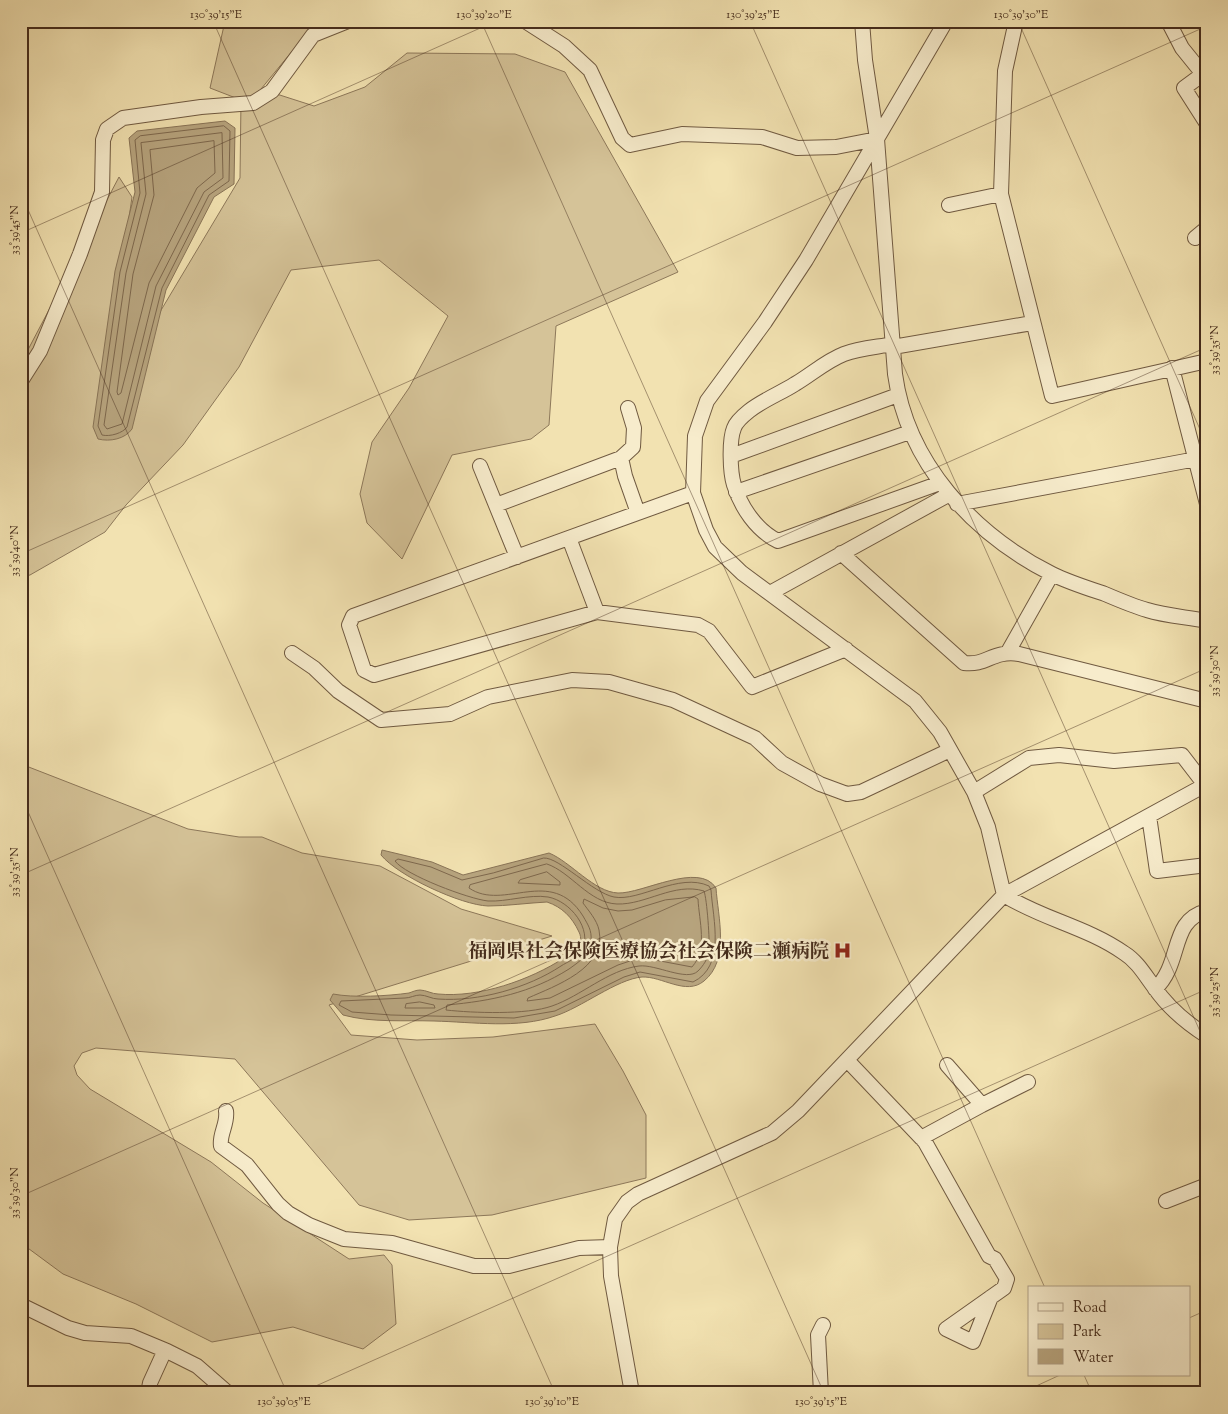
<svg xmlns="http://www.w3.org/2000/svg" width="1228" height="1414" font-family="'Sorts Mill Goudy','Noto Serif JP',serif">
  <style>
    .green { fill: #d5c398; stroke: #8d785a }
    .water { fill: #b7a47e; stroke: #897457 }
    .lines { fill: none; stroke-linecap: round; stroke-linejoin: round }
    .shore { stroke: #7e684d; stroke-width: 1 }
    .minor-casing { stroke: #705a41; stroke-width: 16 }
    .minor { stroke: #f7eccc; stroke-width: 14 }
    .ticks { fill: none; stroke: #452c1c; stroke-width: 1; stroke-opacity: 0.45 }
    .labels { text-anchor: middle; stroke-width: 5; stroke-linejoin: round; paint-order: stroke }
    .poi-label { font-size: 19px; font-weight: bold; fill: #452c1c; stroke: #f7eccc; text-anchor: end }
    .neatline { fill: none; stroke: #452c1c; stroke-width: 2 }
    .ticks-label { font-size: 12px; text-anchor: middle; fill: #452c1c }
  </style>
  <rect width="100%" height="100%" fill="#f2e2b1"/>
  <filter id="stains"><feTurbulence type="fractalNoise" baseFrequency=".004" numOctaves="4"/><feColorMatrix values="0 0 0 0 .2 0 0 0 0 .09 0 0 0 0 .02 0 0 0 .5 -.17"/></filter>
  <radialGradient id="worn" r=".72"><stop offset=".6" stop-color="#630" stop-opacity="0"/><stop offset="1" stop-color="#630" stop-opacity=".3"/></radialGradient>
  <path class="green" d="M225,21h92l-56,68 53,17 51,-19 42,-34 108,1 50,18 113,200 -122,54 -7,99 -18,14 -79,16 -50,104 -35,-36 -7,-29 12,-52 37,-54 39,-72 -69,-56 -88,10 -52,97 -56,78 -57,60 -21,27 -75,43 -9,2v-214l98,-186 13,20 -30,212 138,-231 1,-78 -31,-12z
    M21,764l167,65 51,8h23l40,16 78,13 81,43 91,27 -223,69 22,30 66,5 76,-3 102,-13 28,47 23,44v63l-154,37 -83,5 -50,-15 -124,-146 -139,-11 -14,5 -8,13 3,9 13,14 121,73 52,41 86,56 35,-4 8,10 4,59 -33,25 -70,-22 -81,15 -76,-38 -73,-30 -42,-31z"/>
  <path class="water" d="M225,121l10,7 -1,56 -20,13 -48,93 -34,139c-7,10 -22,13 -34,10l-5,-12 22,-156 20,-79 -6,-54 8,-7z
    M382,850l50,12 31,13 86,-22c22,9 45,39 69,40 24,1 81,-32 98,-5 2,29 14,72 -12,93 -18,15 -42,-5 -62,-4 -25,2 -61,31 -87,39 -37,13 -82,6 -121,5 -29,-1 -62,2 -91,-6l-13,-15 3,-6c20,4 55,2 76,-1 3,-1 7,-3 11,-3 6,0 12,4 18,4 41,4 92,-14 126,-36 9,-6 21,-14 15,-26 -7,-15 -17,-25 -32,-30 -20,1 -40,4 -59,4 -27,-1 -90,-30 -107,-51z"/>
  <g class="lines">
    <path class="shore" d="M224,126l6,5 -1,50 -20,14 -47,93 -35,139c-4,6 -17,10 -25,8l-4,-9 22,-154 20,-79 -5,-53 5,-4z
      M222,133l1,45 -19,14 -48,94 -34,138 -15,5 -3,-4 22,-152 20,-79 -5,-51z
      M214,141l1,32 -18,15 -48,95 -28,110 -3,2 -1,-3 16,-118 21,-79 -4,-45z
      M544,858c15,-1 49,35 70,39 25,5 65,-25 95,-11l2,4c2,30 15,76 -18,92l-53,-10 -16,5 -69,34 -41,7 -123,-3 -39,-3 -13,-7 2,-4c21,-1 43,-2 64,-3 5,0 10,-3 15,-3 6,0 12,4 18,4 40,3 90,-11 123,-33 6,-4 17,-8 21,-15 11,-22 -12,-50 -34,-54 -19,-3 -41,5 -60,4 -19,-2 -83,-26 -93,-40l3,-2 33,8 31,13 31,-7z
      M547,864c24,8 42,39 70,40 29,1 57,-22 87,-13 3,8 6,51 5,60 -1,8 -6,15 -11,20 -11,11 -42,-7 -59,-5 -31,4 -58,30 -87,40 -25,9 -79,7 -106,4l1,-5c44,-4 84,-12 122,-36 11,-8 21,-14 22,-28 1,-11 -3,-16 -8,-25 -32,-51 -79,-4 -114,-28l1,-3z
      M547,872l13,10v3l-42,-2 2,-3z
      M695,897l3,2c1,22 10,50 -6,68l-37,-7 -19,-1 -18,6 -68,33 -23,3 1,-3c27,-12 79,-30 71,-68 -2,-10 -11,-20 -16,-27l1,-4 19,9 15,3 14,-1 33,-10z
      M420,1002l14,3 1,3h-30l1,-4z"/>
    <defs>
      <path id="minor" d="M525,21l39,25 26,24 32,68 8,7 52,-11 80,3 35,11 39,-1 41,-8
        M862,21l3,39 12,79 18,235c12,89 78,160 157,200 16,8 35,14 53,20 14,6 28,12 42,16 19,6 40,7 60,11
        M946,21l-140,239 -41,62 -58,79 -12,35 -2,57 13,37 9,17 27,26 173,128 25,31 34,60 14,35 16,68c38,24 83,32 120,58 13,8 21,22 30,34 13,19 34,37 53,49
        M1168,21l14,27 25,31
        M1203,74l-19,14 23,36
        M1001,194l4,-123 11,-50
        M949,205l52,-11 51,202 155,-35
        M1195,238l12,-10
        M893,344c-15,3 -34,4 -49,10 -18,7 -32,20 -49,30 -14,9 -32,16 -46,27 -5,4 -13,11 -15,17 -5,12 -4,44 0,57 7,22 22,45 44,56l162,-58
        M893,347l139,-24
        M1172,368l35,136
        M21,381l19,-30 40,-97 22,-62 1,-52 4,-11 16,-11 78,-11 52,-4 19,-12 41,-56 35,-14
        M628,408l6,20 -1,19 -12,11 4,18 13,37
        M731,456l167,-61
        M480,466l37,91
        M736,492l174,-60
        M693,493l-340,123 -4,9 15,45 10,5 223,-63 101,13 11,6 43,56 94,-38
        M957,504l250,-47
        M496,505l125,-47
        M569,538l28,74
        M841,553l123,110c23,3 28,-13 55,-9l188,47
        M770,593l178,-98
        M1008,652l44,-78
        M292,653l22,15 24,23 43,29 69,-6 38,-17 84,-17 37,2 64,18 82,38 27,25 38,21 27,10 14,-2 89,-42
        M974,792l55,-34 30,-3 55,6 68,-6 23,30
        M1149,816l8,55 50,-6
        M1155,989c28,-26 14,-69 52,-78
        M847,1060l78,82 64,114 6,3 12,20 -3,9 -58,41 27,13 18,-45
        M982,1105l46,-23
        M226,1111c2,13 -7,23 -5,35l26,19 31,39 10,9 21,12 35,14 48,4 82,23h35l70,-18 31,-1
        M921,1138l61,-33 -35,-40
        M1166,1201l41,-16
        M21,1305l47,23 17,5 46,3 36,15 30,15 31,27
        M148,1393l2,-10 15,-33
        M632,1393l-21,-117 -1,-29 5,-28 12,-17 11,-8 134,-61 26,-22 206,-216 203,-111
        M821,1393l-3,-58 5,-10"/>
    </defs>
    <use href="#minor" class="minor-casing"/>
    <use href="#minor" class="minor"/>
  </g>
  <path class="ticks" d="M213,21l611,1372M481,21l564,1267M750,21l457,1026M1018,21l189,424M21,194l534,1199M21,233l475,-212M21,554l1186,-528M21,796l266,597M21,875l1186,-528M21,1196l1186,-528M1189,1318l18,-8M1084,1375l8,18M300,1393l907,-404M1021,1393l39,-18"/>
  <defs>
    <symbol id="hospital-bare" viewBox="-9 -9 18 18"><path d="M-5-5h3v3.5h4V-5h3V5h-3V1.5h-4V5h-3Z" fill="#8f2418" stroke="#f7eccc" stroke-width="2.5" paint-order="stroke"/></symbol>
  </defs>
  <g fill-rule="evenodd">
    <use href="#hospital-bare" x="830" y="938" width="25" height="25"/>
  </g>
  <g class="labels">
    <g class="poi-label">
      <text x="829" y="957">福岡県社会保険医療協会社会保険二瀬病院</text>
    </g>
  </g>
  <rect width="1228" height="1414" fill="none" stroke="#f2e2b1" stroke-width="55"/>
  <rect x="1028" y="1286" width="162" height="90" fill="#f7eccc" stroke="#b09f86"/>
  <rect x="1038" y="1303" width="25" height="8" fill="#f7eccc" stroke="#b09f86"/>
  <text x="1073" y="1312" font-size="15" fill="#452c1c">Road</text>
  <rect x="1038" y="1324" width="25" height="15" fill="#d5c398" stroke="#b09f86"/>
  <text x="1073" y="1336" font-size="15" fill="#452c1c">Park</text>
  <rect x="1038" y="1349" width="25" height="15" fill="#b7a47e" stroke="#b09f86"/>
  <text x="1073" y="1362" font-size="15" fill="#452c1c">Water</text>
  <rect x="28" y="28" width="1172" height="1358" class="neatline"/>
  <g class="ticks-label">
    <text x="216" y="18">130°39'15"E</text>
    <text x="484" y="18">130°39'20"E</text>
    <text x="753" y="18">130°39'25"E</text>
    <text x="1021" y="18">130°39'30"E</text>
    <text transform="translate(14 230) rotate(-90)" y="4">33°39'45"N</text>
    <text transform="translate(1214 350) rotate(-90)" y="4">33°39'35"N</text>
    <text transform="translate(14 551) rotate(-90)" y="4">33°39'40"N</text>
    <text transform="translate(1214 671) rotate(-90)" y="4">33°39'30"N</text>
    <text transform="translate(14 872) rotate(-90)" y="4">33°39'35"N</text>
    <text transform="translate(1214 992) rotate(-90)" y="4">33°39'25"N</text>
    <text transform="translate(14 1193) rotate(-90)" y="4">33°39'30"N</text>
    <text x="284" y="1405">130°39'05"E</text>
    <text x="552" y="1405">130°39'10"E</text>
    <text x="821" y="1405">130°39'15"E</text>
  </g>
  <rect width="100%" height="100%" filter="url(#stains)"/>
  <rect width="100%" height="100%" fill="url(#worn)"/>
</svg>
